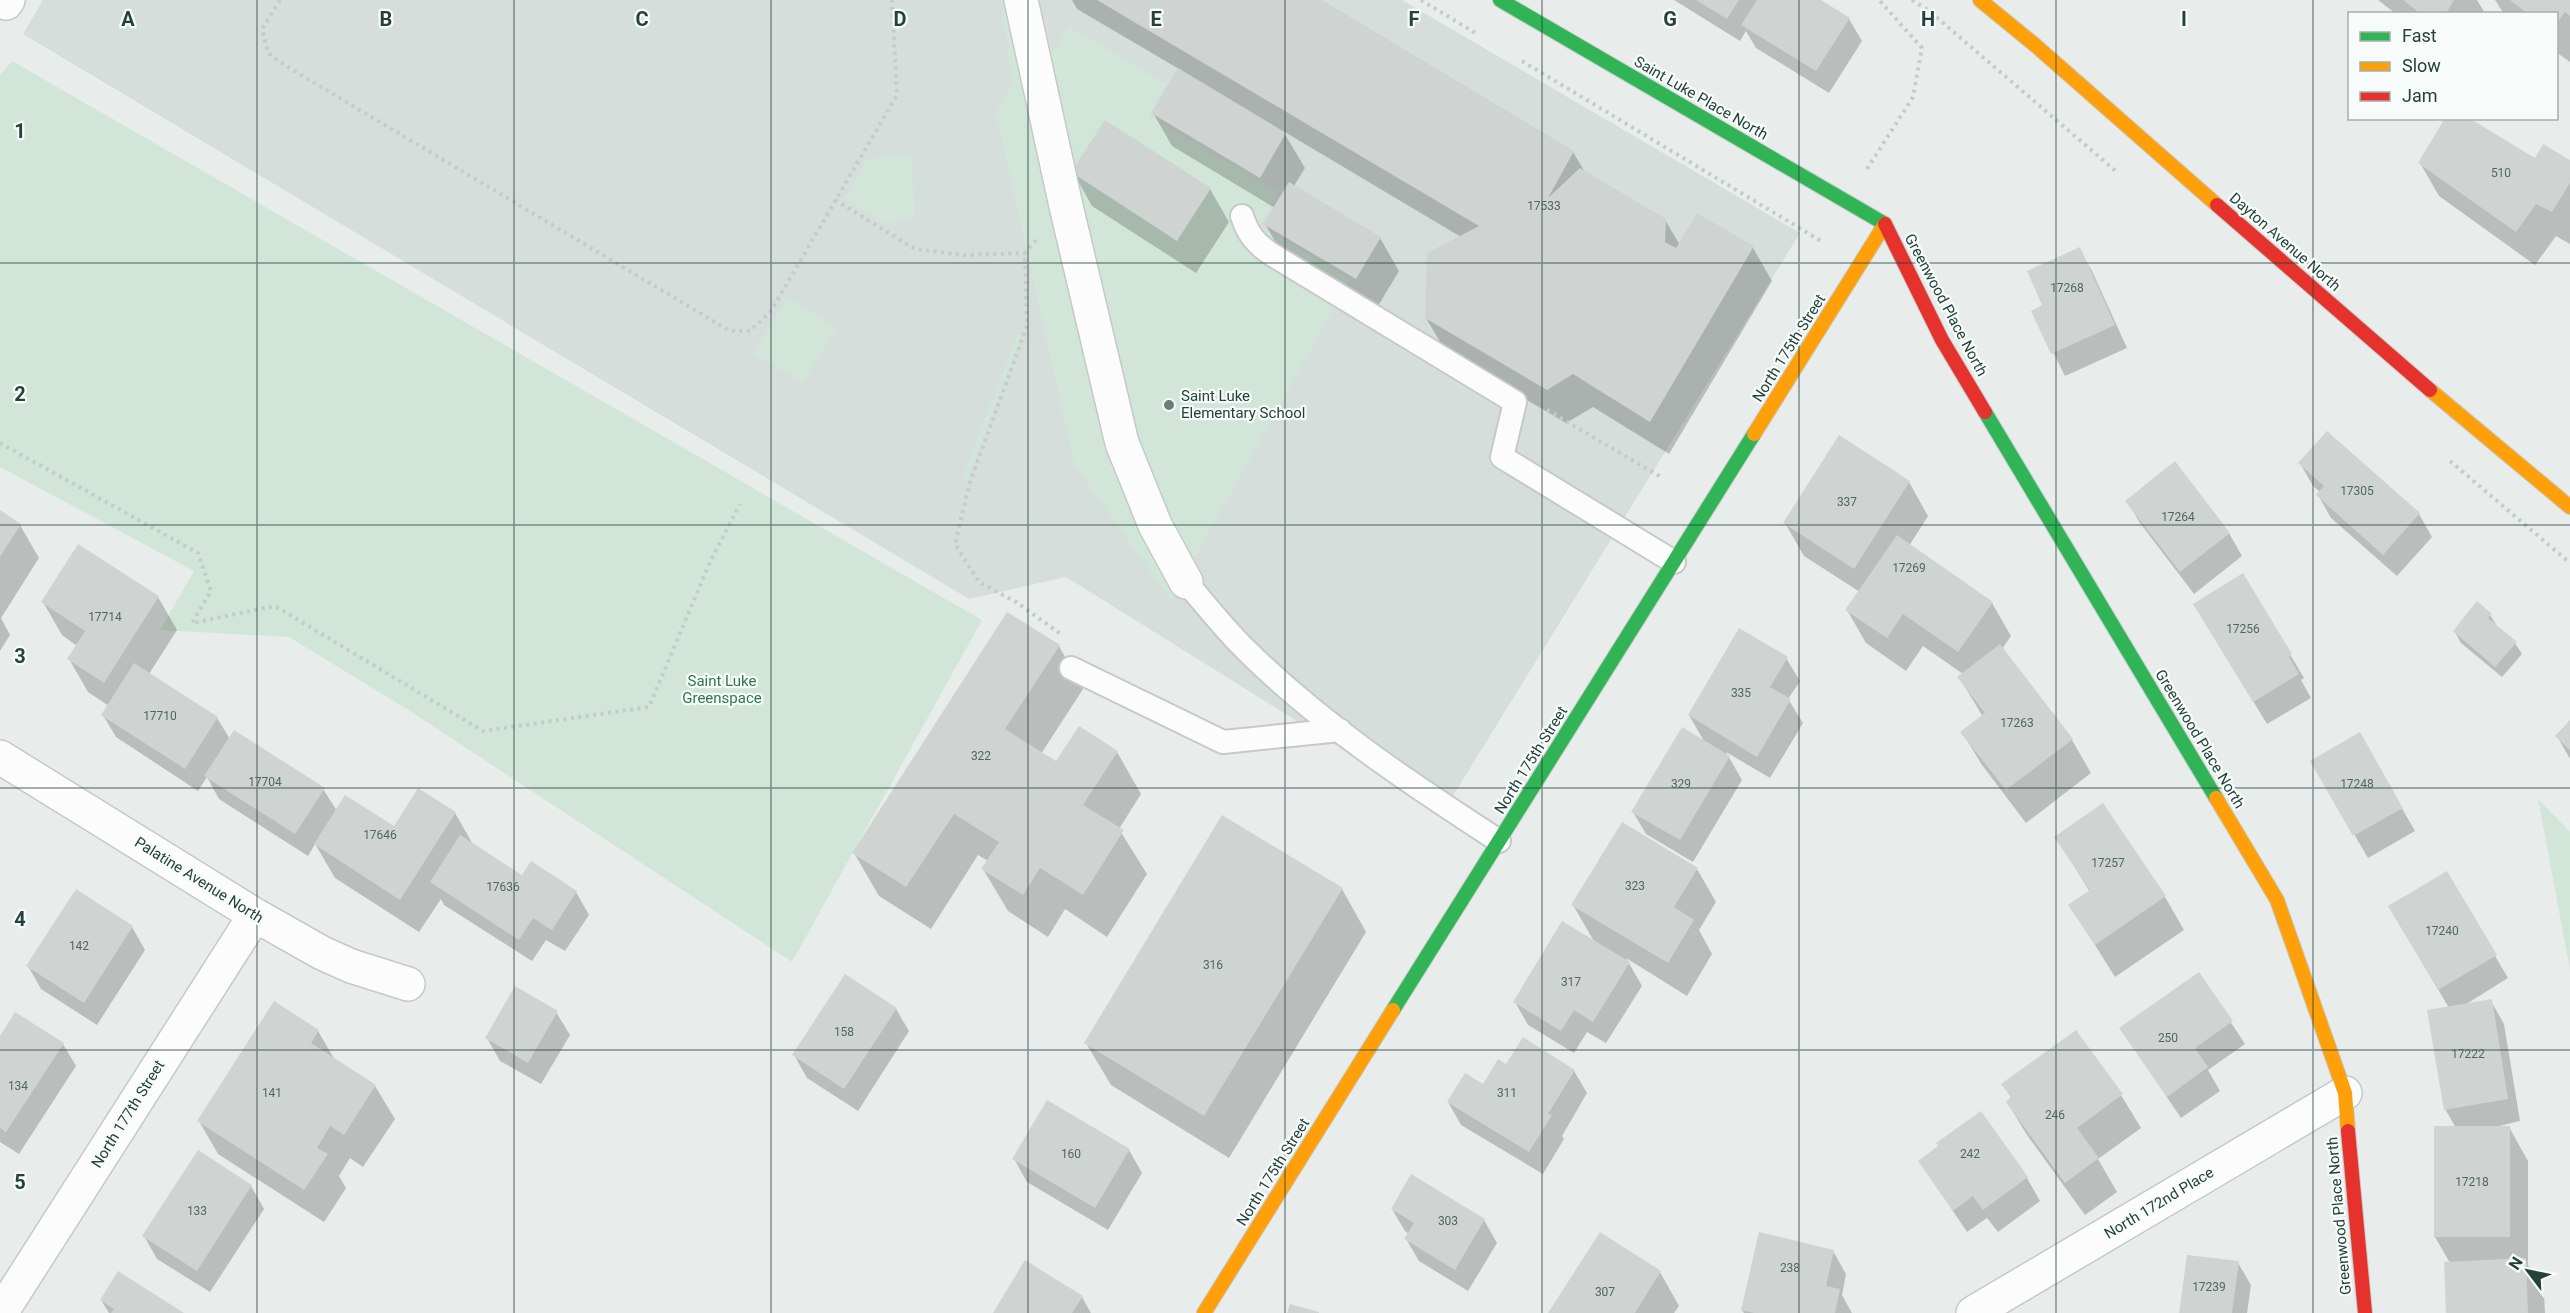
<svg xmlns="http://www.w3.org/2000/svg" width="2570" height="1313" font-family="Roboto,sans-serif">
  <style>
    .built { fill: #d6dedb }
    .green { fill: #d1e6d8 }
    .shadow { fill: #0003 }
    .building { fill: #cfd4d2 }
    .lines { fill: none; stroke-linecap: round; stroke-linejoin: round }
    .lane-casing { stroke: #c5cac8; stroke-width: 26 }
    .street-casing { stroke: #c5cac8; stroke-width: 36 }
    .fast-casing { stroke: #c3cbc8; stroke-width: 16 }
    .slow-casing { stroke: #c3cbc8; stroke-width: 16 }
    .jam-casing { stroke: #c3cbc8; stroke-width: 16 }
    .path { stroke: #c3ccca; stroke-width: 4; stroke-dasharray: 3 4.5; stroke-linecap: butt }
    .lane { stroke: #fcfcfc; stroke-width: 22 }
    .street { stroke: #fcfcfc; stroke-width: 33 }
    .fast { stroke: #30b455; stroke-width: 14 }
    .slow { stroke: #ff9f0a; stroke-width: 14 }
    .jam { stroke: #e5322d; stroke-width: 14 }
    .grid { fill: none; stroke: #24423a; stroke-width: 1.5; stroke-opacity: 0.55 }
    .poi-dot { fill: #697e78; stroke: #f7fbf9; stroke-width: 2 }
    .labels { text-anchor: middle; stroke-width: 4.5; stroke-linejoin: round; paint-order: stroke }
    .number-label { font-size: 12px; fill: #506761 }
    .street-label { font-size: 15px; fill: #24423a; stroke: #f7fbf9 }
    .poi-label { font-size: 15px; fill: #24423a; stroke: #f7fbf9; text-anchor: start }
    .park-label { font-size: 15px; fill: #2d7a4b; stroke: #f7fbf9 }
    .grid-label { font-size: 20px; text-anchor: middle; font-weight: bold; fill: #24423a; stroke: #f7fbf9; stroke-width: 4.5; stroke-linejoin: round; paint-order: stroke }
  </style>
  <rect width="100%" height="100%" fill="#e8edeb"/>
  <path class="built" d="M43,0h1359l398,233 -357,579 -377,-235 -97,22 -946,-565z"/>
  <path class="green" d="M1001,0h37l15,51 16,-24 97,57 -17,33 129,74 -18,35 90,53 -179,321 -96,-134 -79,-354 17,-28z
    M12,61l970,559 -190,342 -382,-251 -121,-74 -129,-7 34,-59 -194,-104v-392z
    M911,156l4,61 -29,7 -42,-25 24,-40z
    M788,298l49,30 -34,55 -49,-30z
    M1017,335l4,1 -54,143 -4,-1z
    M2538,799l32,33v138z"/>
  <path class="shadow" d="M1072,0h247l254,152 12,20 80,48 15,25 73,3 19,33 -103,173 -76,-47 -27,16 -120,-71 -20,-34 35,-81 -178,-106 22,37 -11,18 86,52 19,33 -24,40 -91,-54 -19,-33 10,-16 -103,-62 -19,-33 26,-44 -102,-60z
    M1674,0h144l31,19 13,22 -33,52 -73,-45 -10,-17 -6,10z
    M2378,0h99l8,13 -89,1z
    M2495,0h75v62l-14,-10v-38h-52z
    M2536,160l34,2v82l-14,-8 -21,29 -96,-69 -19,-33z
    M1073,172l137,17 19,33 -33,51 -104,-67z
    M2079,249l13,22 35,77 -62,28 -32,-64 11,-6z
    M1839,437l70,45 19,34 -19,30 83,57 19,33 -9,13 70,91 19,33 -65,50 -44,-58 -20,-33 21,-15 -24,-40 4,-3 -40,-28 -17,25 -40,-28 -19,-33 13,-18 -56,-36 -19,-33z
    M2300,463l119,51 13,23 -35,39 -66,-58 -13,-23 2,-3 -7,-6z
    M2127,501l102,32 13,23 -48,38 -54,-71z
    M0,512l20,13 19,33 -38,60 9,17 -10,16z
    M2243,575l61,103 -3,2 10,18 -44,26 -59,-97z
    M158,597l19,33 -28,44 68,44 13,21 93,50 14,22 57,17 61,-15 19,33 48,31 54,15 13,23 -24,36 -19,-11 -14,21 -88,-56 -3,-6 -22,33 -84,-54 -20,-34 -7,12 -89,-57 -12,-22 -9,14 -82,-54 -13,-22 6,-9 -21,-14 -19,-33 8,-13 -15,-11 -19,-33z
    M2490,615l7,11 18,17 7,11 -20,23 -41,-34 -6,-11z
    M1059,646l24,43 -42,65 15,9 61,-11 24,42 -22,35 28,45 -40,63 -42,-28 -17,28 -40,-26 -25,-42 5,-8 -10,-6 -47,74 -52,-33 -25,-43z
    M1786,658l14,23 -12,18 15,24 -33,55 -44,-26 16,28 -49,82 -47,-28 -13,-22 72,-69 -16,-28z
    M2570,722v37l-13,-23z
    M2359,734l56,97 -47,27 -56,-96z
    M2056,837l109,60 19,33 -69,47 -45,-72 20,-13z
    M1697,869l19,33 -17,28 13,24 -25,42 -61,-38 16,28 -36,57 -19,-11 -13,21 -46,-28 -13,-23 80,-59 -22,-38z
    M2447,874l61,104 -45,28 28,-5 13,23 16,97 -25,6h14l19,34v104l16,28 1,20h-98l3,-50 -15,-26v-109h21l-11,-19 4,-101 -59,-101z
    M1342,889l24,43 -137,226 -118,-73 -25,-42z
    M132,927l13,23 -48,75 -56,-36 -13,-23z
    M2199,974l46,70 -37,26 12,21 -39,27 -60,-89z
    M896,1009l13,22 -51,80 -51,-33 -13,-23z
    M556,1012l14,23 -29,49 -41,-23 -13,-23z
    M318,1031l17,29 40,26 20,33 -32,48 -13,-9 -11,18 7,12 -22,34 -106,-68 -19,-33z
    M2075,1032l46,63 20,33 -43,31 19,33 -32,23 -58,-80 -20,-33 5,-3 -9,-15z
    M0,1039l63,5 13,22 -57,88 -19,-12z
    M1506,1066l68,5 13,22 -25,43 2,3 -21,35 -82,-49 -13,-23 35,-15z
    M1981,1113l46,65 13,23 -42,31 -11,-14 -20,14 -47,-70z
    M1129,1150l13,23 -34,57 -81,-48 -13,-23z
    M251,1186l13,23 -54,83 -53,-33 -13,-23z
    M1392,1209l92,11 13,23 -29,48 -49,-30 -13,-22 3,-5 -4,-3z
    M1833,1251l13,23 -4,21 10,18h-108l-2,-3z
    M2238,1263l13,22 -4,28h-66z
    M1660,1272l19,34 -5,7h-124z
    M1082,1297l9,16h-97z
    M101,1300l80,13h-72z"/>
  <path class="building" d="M1097,0h225l252,151 -26,47 32,-30 86,51 -1,23 11,6 21,-35 57,33 -104,176 -77,-48 -26,16 -122,-72 2,-65 52,-27z
    M1696,0h43l-12,19z
    M1757,0h64l29,18 -34,53 -75,-46z
    M2403,0h51l-8,14h-25z
    M2510,0h60v16l-5,-4 -9,12v-10h-28z
    M1178,68l108,65 -26,45 -109,-65z
    M2445,118h24l66,40 8,-14 27,16v23l-18,29 -16,-8 -20,28 -98,-69z
    M1105,120l106,68 -34,53 -106,-69z
    M1289,182l92,55 -25,42 -93,-55z
    M2080,247l35,78 -64,29 -20,-43 11,-6 -15,-34z
    M2327,431l93,82 -37,42 -67,-60 8,-9 -26,-23z
    M1839,435l71,46 -56,88 -71,-46z
    M2175,461l55,72 -50,39 -55,-71z
    M0,510l21,14 -21,33z
    M1897,535l96,67 -35,50 -55,-38 -16,24 -42,-28z
    M78,544l81,52 -55,87 -37,-24 18,-28 -44,-29z
    M2243,573l49,81 -3,3 10,17 -46,28 -60,-98z
    M2477,601l15,13 -4,4 29,24 -22,25 -42,-36z
    M1007,612l53,33 -55,84 51,32 23,-35 39,25 -35,54 41,25 -41,65 -43,-27 -17,27 -42,-26 18,-27 -45,-28 -48,73 -54,-34z
    M1739,628l49,29 -18,30 21,12 -34,58 -69,-42z
    M2000,644l73,95 -67,51 -46,-58 25,-19 -28,-36z
    M134,663l84,54 -33,52 -84,-54z
    M2570,720v30l-15,-14z
    M1682,727l48,29 -50,84 -49,-28z
    M234,730l91,58 -30,46 -91,-58z
    M2360,732l43,76 -50,28 -43,-75z
    M418,788l38,24 -56,88 -86,-56 31,-49 49,31z
    M2103,803l63,93 -71,49 -27,-40 22,-15 -36,-53z
    M1222,815l121,73 -139,228 -120,-73z
    M1622,822l76,46 -24,39 20,13 -26,43 -97,-58z
    M460,835l62,40 9,-14 46,30 -25,39 -19,-12 -14,22 -89,-58z
    M2447,871l50,84 -59,35 -50,-84z
    M76,889l57,37 -49,77 -58,-37z
    M1562,921l68,41 -37,60 -19,-12 -13,21 -48,-29z
    M2199,972l34,49 -38,27 13,19 -41,30 -48,-69z
    M845,974l52,34 -53,81 -52,-34z
    M515,986l43,25 -30,52 -43,-25z
    M2492,999l16,100 -64,11 -17,-100z
    M274,1001l45,29 -8,13 65,42 -32,50 -14,-9 -13,22 11,6 -24,36 -107,-69z
    M15,1012l49,31 -58,89 -6,-4v-92z
    M2076,1030l47,64 -46,34 22,30 -34,25 -59,-81 5,-5 -10,-13z
    M1523,1037l52,33 -27,44 4,1 -23,37 -82,-50 18,-29 18,11 15,-25 8,5z
    M1047,1100l83,49 -35,59 -83,-49z
    M1981,1111l47,66 -45,33 -10,-14 -20,15 -35,-50 20,-15 -2,-3z
    M2434,1126h76v111h-76z
    M198,1150l54,35 -55,86 -55,-35z
    M1411,1174l74,45 -30,51 -51,-31 10,-16 -23,-14z
    M1600,1232l61,39 -26,42h-87z
    M1759,1232l75,18 -8,36 14,3 -5,24h-81l-13,-3z
    M2187,1255l52,6 -7,52h-53z
    M2526,1258l2,55h-82l-2,-51z
    M1025,1260l58,36 -11,17h-79z
    M118,1271l66,42h-73l3,-4 -14,-9z
    M1290,1304l29,8v1h-32z"/>
  <g class="lines">
    <defs>
      <path id="lane" d="M1242,216c6,18 13,27 29,38l244,148 -13,55 172,105
        M1186,582c20,23 39,48 61,69 75,74 164,133 252,190
        M1071,668l152,74 117,-12"/>
      <path id="street" d="M1021,0l45,206 56,237 33,82 31,57
        M6,3l2,-3
        M0,757l255,158 67,38 29,13 57,18
        M1,1313l254,-398
        M1973,1313l372,-220"/>
      <path id="fast" d="M1500,0l385,224
        M1985,412l231,386
        M1393,1010l361,-576"/>
      <path id="slow" d="M1980,0l55,45 182,160
        M2430,390l140,117
        M1754,434l131,-210
        M2216,798l61,102 68,193 3,38
        M1204,1313l189,-303"/>
      <path id="jam" d="M2217,205l213,185
        M1885,224l57,116 43,72
        M2348,1131l17,182"/>
    </defs>
    <use href="#lane" class="lane-casing"/>
    <use href="#street" class="street-casing"/>
    <use href="#fast" class="fast-casing"/>
    <use href="#slow" class="slow-casing"/>
    <use href="#jam" class="jam-casing"/>
    <path class="path" d="M280,0l-18,29 6,24 18,13 444,265h20l21,-20 126,-216 -5,-95
      M1421,0l56,34
      M1912,0l16,10 190,163
      M1522,61l299,180
      M1867,169l46,-72 9,-49 -43,-48
      M835,200l80,49 48,6 62,-2
      M1036,240l-11,13 2,73 -57,156 -15,62 24,38 37,20 46,33
      M1547,410l114,67
      M0,443l198,110 13,38 -19,32 83,-17 208,125 166,-24 61,-145 30,-58
      M2450,461l120,102"/>
    <use href="#lane" class="lane"/>
    <use href="#street" class="street"/>
    <use href="#fast" class="fast"/>
    <use href="#slow" class="slow"/>
    <use href="#jam" class="jam"/>
  </g>
  <path class="grid" d="M257,0v1313M514,0v1313M771,0v1313M1028,0v1313M1285,0v1313M1542,0v1313M1799,0v1313M2056,0v1313M2313,0v1313M0,263h2570M0,525h2570M0,788h2570M0,1050h2570"/>
  <circle class="poi-dot" cx="1169" cy="405" r="6"/>
  <g class="labels">
    <g class="number-label">
      <text x="2501" y="177">510</text>
      <text x="1544" y="210">17533</text>
      <text x="2067" y="292">17268</text>
      <text x="2357" y="495">17305</text>
      <text x="1847" y="506">337</text>
      <text x="2178" y="521">17264</text>
      <text x="1909" y="572">17269</text>
      <text x="105" y="621">17714</text>
      <text x="2243" y="633">17256</text>
      <text x="1741" y="697">335</text>
      <text x="160" y="720">17710</text>
      <text x="2017" y="727">17263</text>
      <text x="981" y="760">322</text>
      <text x="265" y="786">17704</text>
      <text x="1681" y="788">329</text>
      <text x="2357" y="788">17248</text>
      <text x="380" y="839">17646</text>
      <text x="2108" y="867">17257</text>
      <text x="1635" y="890">323</text>
      <text x="503" y="891">17636</text>
      <text x="2442" y="935">17240</text>
      <text x="79" y="950">142</text>
      <text x="1213" y="969">316</text>
      <text x="1571" y="986">317</text>
      <text x="844" y="1036">158</text>
      <text x="2168" y="1042">250</text>
      <text x="2468" y="1058">17222</text>
      <text x="18" y="1090">134</text>
      <text x="272" y="1097">141</text>
      <text x="1507" y="1097">311</text>
      <text x="2055" y="1119">246</text>
      <text x="1071" y="1158">160</text>
      <text x="1970" y="1158">242</text>
      <text x="2472" y="1186">17218</text>
      <text x="197" y="1215">133</text>
      <text x="1448" y="1225">303</text>
      <text x="1790" y="1272">238</text>
      <text x="2209" y="1291">17239</text>
      <text x="1605" y="1296">307</text>
    </g>
    <g class="street-label">
      <text transform="translate(1701 98) rotate(30)" y="5">Saint Luke Place North</text>
      <text transform="translate(2285 242) rotate(41)" y="5">Dayton Avenue North</text>
      <text transform="translate(1946 305) rotate(62)" y="5">Greenwood Place North</text>
      <text transform="translate(1789 348) rotate(-58)" y="5">North 175th Street</text>
      <text transform="translate(2200 739) rotate(59)" y="5">Greenwood Place North</text>
      <text transform="translate(1531 760) rotate(-58)" y="5">North 175th Street</text>
      <text transform="translate(199 880) rotate(32)" y="5">Palatine Avenue North</text>
      <text transform="translate(128 1114) rotate(-58)" y="5">North 177th Street</text>
      <text transform="translate(1273 1172) rotate(-58)" y="5">North 175th Street</text>
      <text transform="translate(2159 1203) rotate(-31)" y="5">North 172nd Place</text>
      <text transform="translate(2339 1216) rotate(-95)" y="5">Greenwood Place North</text>
    </g>
    <g class="poi-label">
      <text x="1181" y="401">Saint Luke<tspan x="1181" dy="17">Elementary School</tspan></text>
    </g>
    <g class="park-label">
      <text x="722" y="686">Saint Luke<tspan x="722" dy="17">Greenspace</tspan></text>
    </g>
  </g>
  <g class="grid-label">
    <text x="128" y="26">A</text>
    <text x="386" y="26">B</text>
    <text x="642" y="26">C</text>
    <text x="900" y="26">D</text>
    <text x="1156" y="26">E</text>
    <text x="1414" y="26">F</text>
    <text x="1670" y="26">G</text>
    <text x="1928" y="26">H</text>
    <text x="2184" y="26">I</text>
    <text x="20" y="138">1</text>
    <text x="20" y="401">2</text>
    <text x="20" y="663">3</text>
    <text x="20" y="926">4</text>
    <text x="20" y="1189">5</text>
  </g>
  <rect x="2348" y="12" width="210" height="108" fill="#f7fbf9" stroke="#a3b1ad" stroke-width="1.5"/>
  <rect x="2360" y="32" width="30" height="9" fill="#30b455" stroke="#a3b1ad" stroke-width="1.5"/>
  <text x="2402" y="42" font-size="18" fill="#24423a">Fast</text>
  <rect x="2360" y="62" width="30" height="9" fill="#ff9f0a" stroke="#a3b1ad" stroke-width="1.5"/>
  <text x="2402" y="72" font-size="18" fill="#24423a">Slow</text>
  <rect x="2360" y="92" width="30" height="9" fill="#e5322d" stroke="#a3b1ad" stroke-width="1.5"/>
  <text x="2402" y="102" font-size="18" fill="#24423a">Jam</text>
  <g transform="translate(2528 1271) rotate(302)" stroke="#f7fbf9" stroke-width="4.5" paint-order="stroke">
  <path d="M0-4.5L10 22L0 15L-10 22Z" fill="#24423a"/>
  <text y="-9" font-size="16" font-weight="bold" text-anchor="middle" fill="#24423a">N</text>
  </g>
</svg>
